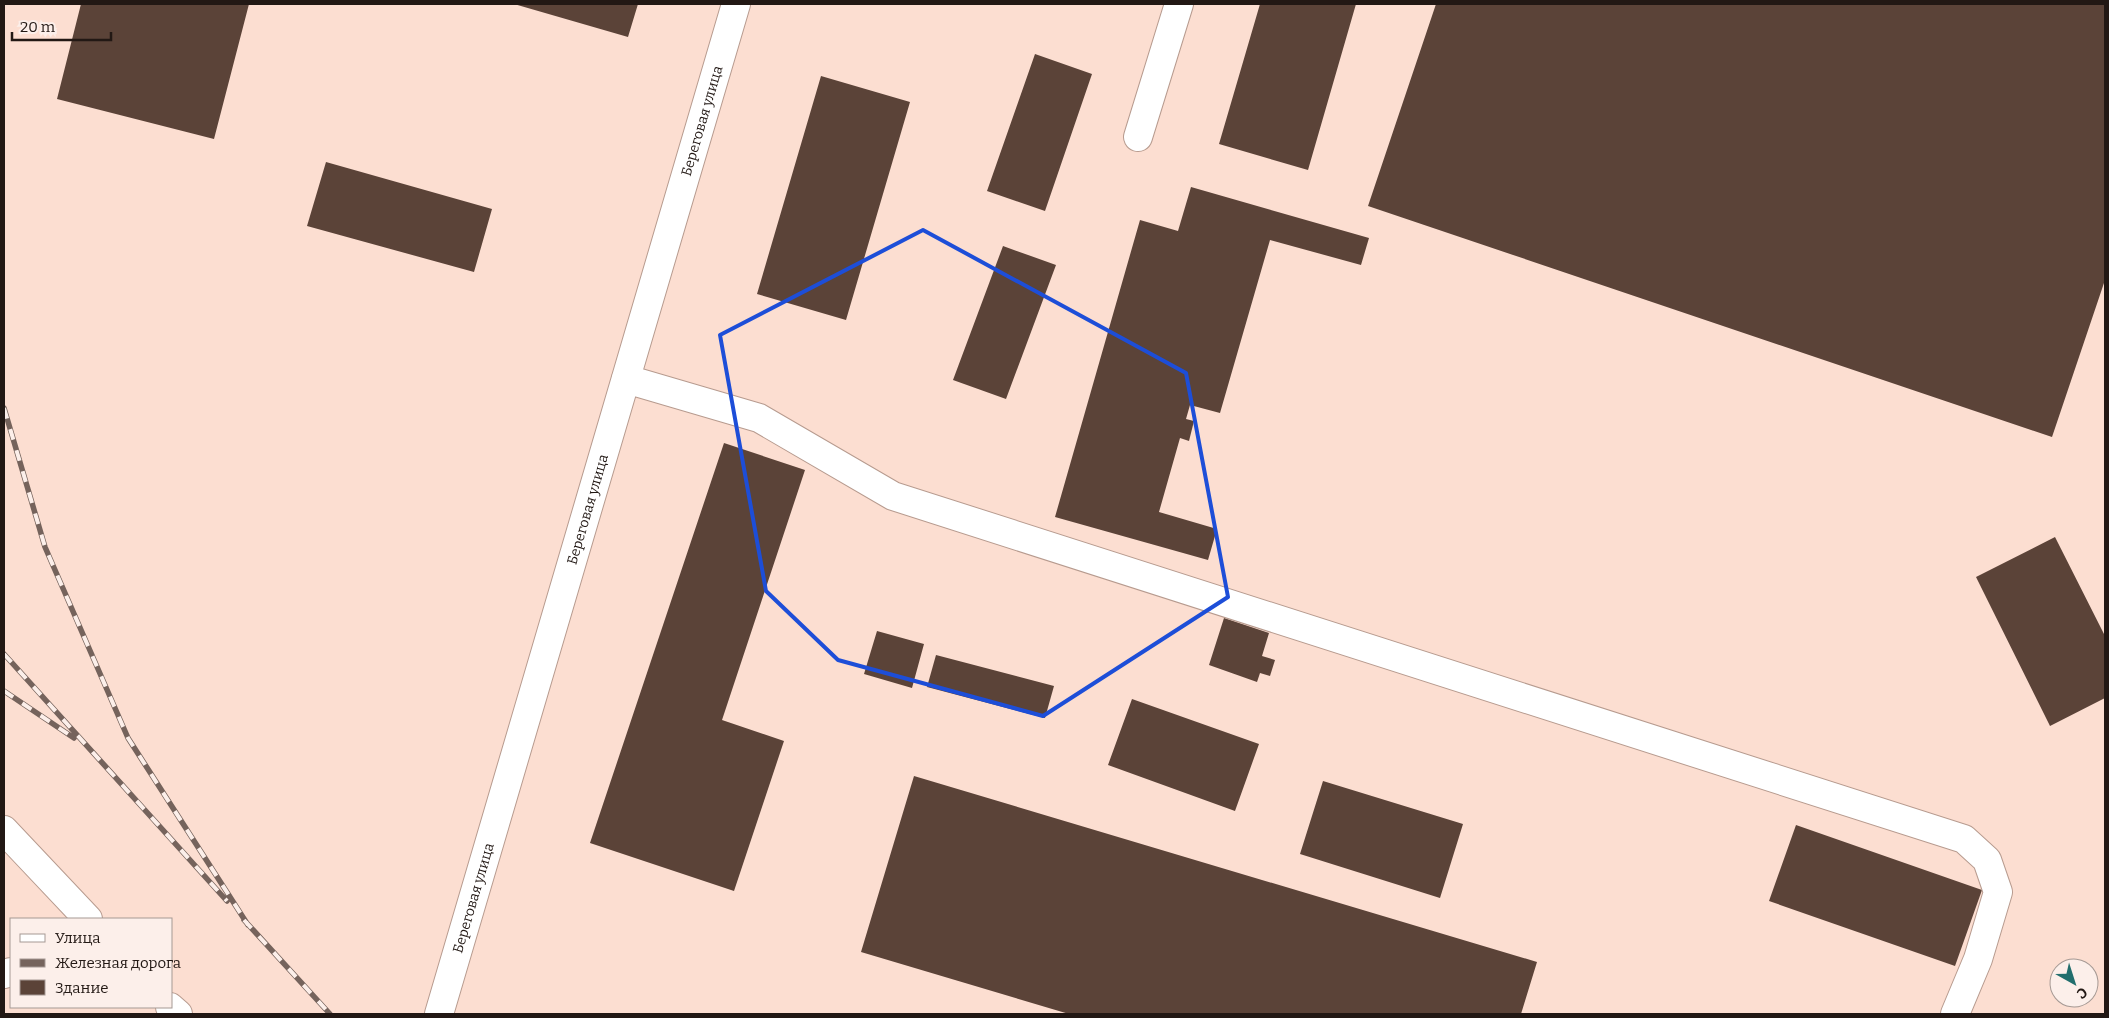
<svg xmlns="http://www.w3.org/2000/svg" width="2109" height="1018" font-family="Bitter,serif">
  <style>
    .building { fill: #5b4338 }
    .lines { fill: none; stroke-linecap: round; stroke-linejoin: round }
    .minor-casing { stroke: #b79b8f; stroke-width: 30 }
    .minor { stroke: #fff; stroke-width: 28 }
    .rail-casing { stroke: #75635c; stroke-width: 5.5 }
    .rail { stroke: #fcefea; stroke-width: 4; stroke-dasharray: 11; stroke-linecap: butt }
    .marked { fill: none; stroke: #1d4ed8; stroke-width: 4; stroke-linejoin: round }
    .labels { text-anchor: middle; stroke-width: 5; stroke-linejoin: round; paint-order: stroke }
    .street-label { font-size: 14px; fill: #221814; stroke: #fcefea }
  </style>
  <rect width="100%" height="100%" fill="#fcded1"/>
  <path class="building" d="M81,4h168l-35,135 -157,-40z
    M514,4h124l-10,33z
    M1260,4h96l-48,166 -89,-26z
    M1436,4h669v276l-53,157 -684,-231z
    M1035,54l57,20 -47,137 -58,-20z
    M821,76l89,26 -64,218 -89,-26z
    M326,162l166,47 -18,63 -167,-46z
    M1191,187l178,51 -8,27 -91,-25 -50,173 -30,-8 -4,14 8,2 -5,20 -9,-3 -21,74 58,17 -9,31 -153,-43 85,-297 38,11z
    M1003,246l53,19 -50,134 -53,-19z
    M724,443l81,27 -83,250 62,21 -50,150 -144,-48z
    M2055,537l50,99v62l-55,28 -74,-149z
    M1224,618l45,15 -7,23 13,4 -5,16 -10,-3 -3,9 -48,-17z
    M877,631l47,13 -12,44 -48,-14z
    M936,655l118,31 -9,32 -118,-31z
    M1132,699l127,45 -24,67 -127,-46z
    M914,776l623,186 -16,52h-452l-208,-62z
    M1323,781l140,43 -23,74 -140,-44z
    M1796,825l186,65 -27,76 -186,-65z"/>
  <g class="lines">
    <defs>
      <g id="minor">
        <path d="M1138,137l41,-133"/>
        <path d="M626,379l133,39 134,78 1071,343 23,21 11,32 -20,67 -23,55"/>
        <path d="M4,830l84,89"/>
        <path d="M4,974l7,-2"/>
        <path d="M170,1007l8,7"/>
        <path id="s1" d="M439,1014l297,-1010"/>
      </g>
    </defs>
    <use href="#minor" class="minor-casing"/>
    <use href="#minor" class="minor"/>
    <defs>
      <path id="rail" d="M4,408l41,139 83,191 120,187
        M4,654l223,247
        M4,691l70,47
        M244,920l86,94"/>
    </defs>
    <use href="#rail" class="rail-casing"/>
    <use href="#rail" class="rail"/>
  </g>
  <path class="marked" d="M923,230l263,143 42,224 -185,119 -205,-56 -72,-69 -46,-256z"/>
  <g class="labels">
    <g class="street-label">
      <text dy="5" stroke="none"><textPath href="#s1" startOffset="931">Береговая улица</textPath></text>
      <text dy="5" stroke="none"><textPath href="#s1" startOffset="526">Береговая улица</textPath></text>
      <text dy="5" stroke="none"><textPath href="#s1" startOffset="121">Береговая улица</textPath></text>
    </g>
  </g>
  <rect width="2109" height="1018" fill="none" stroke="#221814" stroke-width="10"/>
  <rect x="10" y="918" width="162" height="90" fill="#fcefea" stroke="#a59994"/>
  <rect x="20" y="934" width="25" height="8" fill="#ffffff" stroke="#a59994"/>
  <text x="55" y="943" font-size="15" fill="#221814">Улица</text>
  <rect x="20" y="959" width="25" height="8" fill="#75635c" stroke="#a59994"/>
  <text x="55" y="968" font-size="15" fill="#221814">Железная дорога</text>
  <rect x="20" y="980" width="25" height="15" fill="#5b4338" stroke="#a59994"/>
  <text x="55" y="993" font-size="15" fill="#221814">Здание</text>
  <g transform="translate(2074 983) rotate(141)"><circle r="24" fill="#fcefea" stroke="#a59994"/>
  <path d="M0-4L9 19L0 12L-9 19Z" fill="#226e6d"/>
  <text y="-8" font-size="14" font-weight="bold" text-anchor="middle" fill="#221814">С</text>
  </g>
  <path d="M12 32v8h99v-8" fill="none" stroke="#221814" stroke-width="2.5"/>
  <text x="20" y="32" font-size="15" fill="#221814" stroke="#fcefea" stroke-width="4" paint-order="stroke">20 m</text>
</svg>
